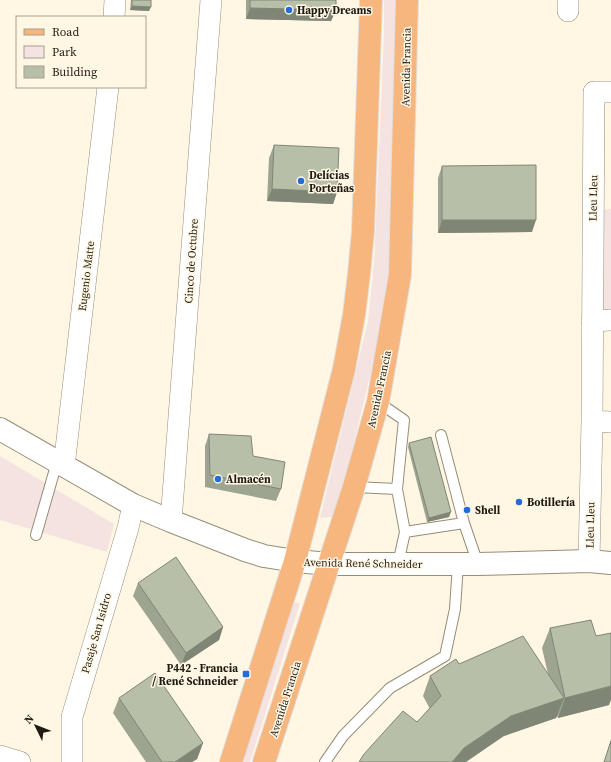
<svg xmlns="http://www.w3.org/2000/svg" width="611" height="762" font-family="'Source Serif 4',serif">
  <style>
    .green { fill: #f5e3e2 }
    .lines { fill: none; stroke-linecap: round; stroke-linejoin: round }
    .lane-casing { stroke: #968d78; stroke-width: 12 }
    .street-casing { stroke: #968d78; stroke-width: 22 }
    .secondary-casing { stroke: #968d78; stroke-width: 24 }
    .primary-casing { stroke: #e0dfde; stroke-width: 24 }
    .lane { stroke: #fff; stroke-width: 10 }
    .street { stroke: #fff; stroke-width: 21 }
    .secondary { stroke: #fff; stroke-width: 22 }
    .primary { stroke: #f7b67e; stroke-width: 22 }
    .wall { fill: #9da490 }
    .shaded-wall { fill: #808676 }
    .building { fill: #b7bfa8; stroke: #808676 }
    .poi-dot { fill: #226cd8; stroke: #fff7e4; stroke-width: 1.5 }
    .labels { text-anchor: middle; stroke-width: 3; stroke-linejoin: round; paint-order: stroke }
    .poi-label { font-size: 11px; font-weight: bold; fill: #1f1b13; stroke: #fff7e4; text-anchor: start }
    .street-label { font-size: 11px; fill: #1f1b13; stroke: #fff7e4 }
  </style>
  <rect width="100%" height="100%" fill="#fff7e4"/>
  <path class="green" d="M384,0h12l-6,260 -8,67 -44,181 -6,9 -12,1 48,-197 6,-58 10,-229z
    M611,209v103l-13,1 1,-103z
    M0,456l114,68 -7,28 -107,-32z
    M289,602l11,1 -50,159h-12z"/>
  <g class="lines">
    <defs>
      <path id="lane" d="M378,402l26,18 -7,69 8,43 -7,32
        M441,435l23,88 14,41
        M354,487l43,2
        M405,532l59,-9
        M36,535l21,-73
        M325,762l18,-26 47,-48 55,-32 10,-47 3,-45"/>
      <path id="street" d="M568,0v11
        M114,17l1,-17
        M592,321l19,-1
        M592,421l19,1
        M64,466l44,-379
        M171,521l40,-521
        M589,561l3,-140 2,-329h17
        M0,756l20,6
        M72,762v-45l56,-189 5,-23"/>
      <path id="secondary" d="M0,429l133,76 38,16 74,29 19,6 31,5 35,3h148l111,-3 22,2"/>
      <path id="primary" d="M231,762l64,-201 49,-192 10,-54 5,-41 4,-43 8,-231
        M264,762l90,-275 24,-85 8,-46 14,-81 7,-275"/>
    </defs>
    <use href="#lane" class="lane-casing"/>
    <use href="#street" class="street-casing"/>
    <use href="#secondary" class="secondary-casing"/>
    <use href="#primary" class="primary-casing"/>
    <use href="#lane" class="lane"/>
    <use href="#street" class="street"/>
    <use href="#secondary" class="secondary"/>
    <use href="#primary" class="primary"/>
  </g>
  <path class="wall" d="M131,0h20l-2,11 -19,-1z
    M246,0h90v10l-5,11 -85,-2z
    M274,145l63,47 -4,12 -66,-3 2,-43z
    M442,166l90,66 -94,1v-55z
    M209,434l44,22 28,33 -5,12 -71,-14v-41z
    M409,443l40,74 -22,5 -19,-75z
    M138,583l85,44 -4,13 -38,25 -48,-69z
    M550,628l59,77 -51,13 -1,-2 -1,2 -52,18 -87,-14 13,-13 -7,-13 7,-20 29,-12 89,10 -6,-26z
    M119,698l84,45 -6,16 -5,3h-46l-33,-49z
    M611,739v23h-7z"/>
  <path class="shaded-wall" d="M132,6l19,1 -2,4 -19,-1z
    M250,8l86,2 -5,11 -85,-2z
    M272,189l65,3 -4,12 -66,-3z
    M442,220h94l-4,12 -94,1z
    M451,512l-2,5 -22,5 2,-4z
    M223,627l-4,13 -38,25 5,-12z
    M611,686v14l-2,5 -51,13 7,-20z
    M564,698l-8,20 -52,18 -38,26h-14l12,-14 47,-32z
    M203,743l-6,16 -5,3h-17z"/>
  <path class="building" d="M132,0h19v7l-19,-1z
    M250,0h86v10l-86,-2z
    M274,145l65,3 -2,44 -65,-3z
    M536,165v55h-94v-54z
    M209,434l42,2 2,20 32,6 -4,27 -71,-14z
    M431,437l20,75 -22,6 -20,-75z
    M176,557l47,70 -37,26 -48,-70z
    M591,620l5,16 15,-3v53l-46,12 -15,-70z
    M523,636l41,62 -53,18 -47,32 -12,14h-93l5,-8 39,-43 14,11 24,-26 -11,-20 26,-17 3,5z
    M155,673l48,70 -28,19h-13l-43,-64z
    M611,741v21h-7z"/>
  <g class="poi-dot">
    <circle cx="289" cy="10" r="4"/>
    <circle cx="301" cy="181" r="4"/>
    <circle cx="218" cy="479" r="4"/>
    <circle cx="519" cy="502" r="4"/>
    <circle cx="467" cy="510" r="4"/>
    <rect x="242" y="670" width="8" height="8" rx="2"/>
  </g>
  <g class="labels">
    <g class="poi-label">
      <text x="297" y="14">Happy Dreams</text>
      <text x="309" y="179">Delícias<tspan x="309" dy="13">Porteñas</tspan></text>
      <text x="226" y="483">Almacén</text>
      <text x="527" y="506">Botillería</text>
      <text x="475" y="514">Shell</text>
      <text x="238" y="672" text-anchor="end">P442 - Francia<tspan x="238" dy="13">/ René Schneider</tspan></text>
    </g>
    <g class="street-label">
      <text transform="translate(406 67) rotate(-89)" y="4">Avenida Francia</text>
      <text transform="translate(593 198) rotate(-89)" y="4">Lleu Lleu</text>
      <text transform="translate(191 261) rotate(-86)" y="4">Cinco de Octubre</text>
      <text transform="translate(86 276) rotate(-83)" y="4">Eugenio Matte</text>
      <text transform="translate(379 389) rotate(-78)" y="4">Avenida Francia</text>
      <text transform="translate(590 525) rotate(-89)" y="4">Lleu Lleu</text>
      <text transform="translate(363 563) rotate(1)" y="4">Avenida René Schneider</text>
      <text transform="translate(96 633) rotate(-74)" y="4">Pasaje San Isidro</text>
      <text transform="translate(285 699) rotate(-72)" y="4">Avenida Francia</text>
    </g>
  </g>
  <rect x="16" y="16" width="130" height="72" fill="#fff7e4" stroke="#a59f90"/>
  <rect x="24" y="29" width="20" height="6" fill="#f7b67e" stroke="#a59f90"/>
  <text x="52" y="36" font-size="12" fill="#1f1b13">Road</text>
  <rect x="24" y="46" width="20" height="12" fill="#f5e3e2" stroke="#a59f90"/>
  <text x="52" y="56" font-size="12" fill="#1f1b13">Park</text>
  <rect x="24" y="66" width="20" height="12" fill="#b7bfa8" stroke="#a59f90"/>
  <text x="52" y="76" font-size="12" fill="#1f1b13">Building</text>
  <g transform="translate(36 726) rotate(313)" stroke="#fff7e4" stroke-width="3" paint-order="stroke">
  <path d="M0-3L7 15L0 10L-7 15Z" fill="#1f1b13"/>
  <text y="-6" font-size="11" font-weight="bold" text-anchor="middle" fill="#1f1b13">N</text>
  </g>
</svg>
